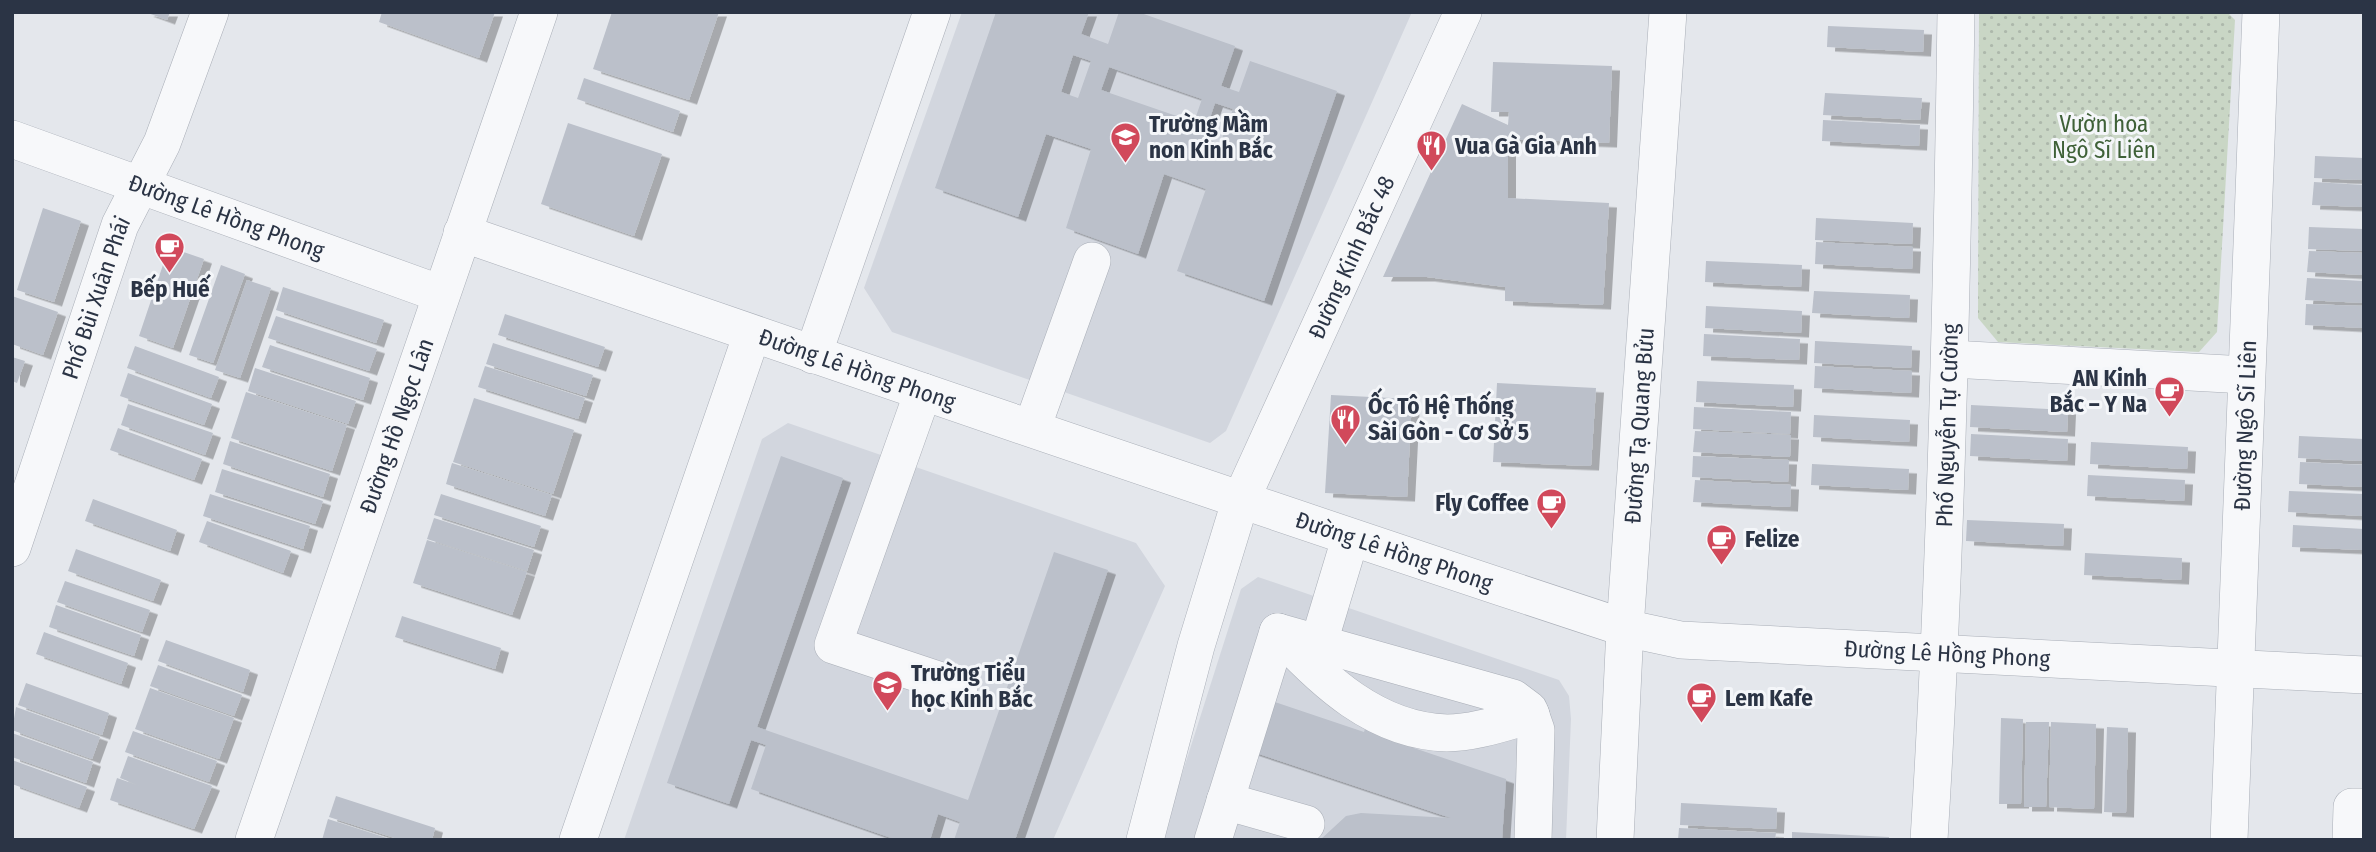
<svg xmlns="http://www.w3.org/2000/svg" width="2376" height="852" font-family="'Fira Sans Condensed',sans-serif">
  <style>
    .built { fill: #d2d6de }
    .grass { fill: url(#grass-dots) }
    .building { fill: #bbc0ca; fill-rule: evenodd; filter: url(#shadow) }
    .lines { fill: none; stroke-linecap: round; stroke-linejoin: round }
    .minor-casing { stroke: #a9aeb7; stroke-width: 38 }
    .minor { stroke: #f7f8fa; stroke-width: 37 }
    .labels { text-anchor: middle; stroke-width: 6; stroke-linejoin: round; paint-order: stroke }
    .poi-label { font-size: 23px; font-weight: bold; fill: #2b3445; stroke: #f4f6f9; text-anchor: start }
    .park-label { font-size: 23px; fill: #3f6138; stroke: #f4f6f9 }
    .street-label { font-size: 23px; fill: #2b3445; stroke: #f4f6f9 }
  </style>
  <defs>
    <pattern id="grass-dots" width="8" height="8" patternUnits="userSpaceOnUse" patternTransform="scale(1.75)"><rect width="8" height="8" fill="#c9d6c5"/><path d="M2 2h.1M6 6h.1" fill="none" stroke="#adb8ab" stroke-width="1.8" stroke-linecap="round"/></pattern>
    <filter id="shadow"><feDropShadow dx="8" dy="4.5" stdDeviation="0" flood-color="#0004"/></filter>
  </defs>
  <rect width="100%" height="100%" fill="#e4e7ec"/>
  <path class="built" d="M962,12h450l-186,419 -16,12 -318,-111 -28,-44z
    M788,423l348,120 29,43 -112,254h-429l138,-401z
    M1258,577l301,103 10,16 2,23 -5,121h-405l80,-251z"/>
  <path class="grass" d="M1979,12h248l8,8 -18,312 -18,20 -201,-10 -20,-24z"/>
  <path class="building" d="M145,12h25l-3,8z
    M382,12h113l-16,46 -100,-36z
    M612,12h107l-30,88 -96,-31z
    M996,12h93l-8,22 27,10 11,-32h19l97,34 -14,40 18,6 11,-31 87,30 -73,210 -87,-30 29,-82 -42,-15 -26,80 -72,-26 25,-79 -45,-15 -28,83 -83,-29zM1073,55l18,6 -13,37 -17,-6zM1109,67l93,32 -8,23 -93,-32zM1215,103l18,6 -13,35 -17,-6z
    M1828,26l96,4 -1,22 -96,-5z
    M1493,62l119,4 -3,77 -101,-4v59l101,5 -6,102 -98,-4v-14l-78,-10h-44l79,-173 46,21 1,-13h-18z
    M584,78l96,33 -7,21 -96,-33z
    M1825,93l97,5 -2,22 -97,-5z
    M1823,120l97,5 -1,21 -97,-5z
    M568,123l94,31 -28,82 -93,-32z
    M2315,156l49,2v22l-50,-2z
    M2314,182l50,3v22l-52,-2z
    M43,208l38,13 -27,81 -37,-12z
    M1816,218l97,5 -1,21 -97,-4z
    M2309,227l55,2v22l-56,-2z
    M1816,242l97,5 -1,22 -97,-5z
    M169,247l35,12 -31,89 -34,-12z
    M2309,251l55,2v22l-57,-3z
    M1706,261l96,4 -1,22 -96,-5z
    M221,265l24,9 -32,89 -24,-8z
    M2307,278l57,3v22l-59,-3z
    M247,280l24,8 -31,90 -25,-8z
    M283,287l101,33 -8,23 -100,-33z
    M1814,291l96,4 -1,23 -97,-5z
    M12,296l46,16 -15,43 -31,-11z
    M2306,304l58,2v22l-59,-3z
    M1706,306l96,5 -1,22 -96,-5z
    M505,314l100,33 -7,20 -100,-32z
    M276,316l101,33 -8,22 -101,-33z
    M1704,334l96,5 -1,21 -96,-4z
    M1815,341l97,5 -1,22 -97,-5z
    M493,343l100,32 -7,21 -100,-32z
    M270,345l100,33 -7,22 -101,-33z
    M135,346l84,31 -8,21 -84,-30z
    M12,357l13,4 -8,22 -5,-2z
    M485,366l100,32 -7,21 -100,-32z
    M1815,366l97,5 -1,22 -97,-5z
    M255,368l101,33 -8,23 -100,-33z
    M128,373l84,31 -8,21 -84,-29z
    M1697,381l97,4 -1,22 -97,-5z
    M1497,383l99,5 -5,78 -98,-4z
    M246,392l101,33 -15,46 -101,-33z
    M1331,395l81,4 -5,98 -82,-4z
    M474,398l100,32 -21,64 -100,-32z
    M128,404l85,29 -8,22 -84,-30z
    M1971,405l97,5 -1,22 -97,-5z
    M1694,407l97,5 -1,22 -97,-5z
    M1814,415l96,5 -1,22 -96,-5z
    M118,428l84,31 -8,21 -84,-30z
    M1695,431l96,4 -1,22 -97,-5z
    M1971,434l97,5 -1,22 -97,-5z
    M2299,436l65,3v22l-66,-3z
    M230,441l100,33 -7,23 -100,-33z
    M2091,442l97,5 -1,22 -97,-5z
    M781,456l62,22 -86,249 211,73 86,-248 54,18 -93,270h-61l6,-18 -22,-8 -8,26h-33l-146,-51 15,-44 -15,-5 -22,64 -62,-21z
    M1693,456l96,4 -1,22 -96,-5z
    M2300,462l64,3v22l-65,-3z
    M452,463l100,32 -7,21 -99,-32z
    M1812,464l97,5 -1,21 -97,-5z
    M222,469l101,32 -8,23 -100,-32z
    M2088,475l97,5 -1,21 -97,-5z
    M1695,480l96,5 -1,22 -97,-5z
    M2289,491l75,3v22l-76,-4z
    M210,494l100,32 -7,23 -100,-33z
    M441,494l100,32 -7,21 -100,-32z
    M93,499l84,31 -7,21 -85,-30z
    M434,518l100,32 -7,21 -100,-32z
    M1967,520l97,4 -1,22 -97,-5z
    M207,521l84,30 -8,22 -84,-31z
    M2293,525l71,4v21l-72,-3z
    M427,540l100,32 -15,43 -99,-32z
    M76,549l85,31 -8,21 -85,-30z
    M2085,553l97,5 -1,22 -97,-5z
    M65,581l85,29 -8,22 -85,-30z
    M56,605l85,30 -7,21 -85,-29z
    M402,616l99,32 -6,21 -100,-32z
    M44,632l84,31 -7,21 -85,-30z
    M166,640l84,30 -7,22 -85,-31z
    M158,665l84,30 -8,21 -84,-30z
    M26,683l83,30 -7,22 -84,-30z
    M150,688l84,30 -15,41 -84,-30z
    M1263,698l101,34 11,-34 41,12 -11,35 101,34 -4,61h-182l26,-24 15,-3 90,5 -204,-68z
    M16,707l84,30 -8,22 -80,-29z
    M2001,718l22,1 -2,85h-22z
    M2026,722h23l-3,85h-22z
    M2051,722l45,2 -2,85 -45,-2z
    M2107,727l21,1 -2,85 -22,-1z
    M133,731l84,30 -8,21 -84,-30z
    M12,733l81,29 -7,21 -74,-26z
    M128,756l84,30 -18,43 -84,-29 7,-22 23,8 -20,-8z
    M12,760l75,27 -8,21 -67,-24z
    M336,796l99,32 -3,12h-31l-72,-23z
    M1681,803l96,5 -1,21 -96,-4z
    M328,819l62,20v1h-68z
    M1679,828l97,5 -1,7h-97z
    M1792,832l97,5v3h-97z"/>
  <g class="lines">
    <defs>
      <g id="minor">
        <path id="s1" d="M12,139l429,155"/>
        <path id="s2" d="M462,233c387,134 774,267 1163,395l56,12 683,35"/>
        <path d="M813,355l119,-343"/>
        <path d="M1951,359l295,16"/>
        <path d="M923,392l-90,253 126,42"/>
        <path d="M1032,428l60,-167"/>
        <path id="s3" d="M12,548l108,-323 42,-82 48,-131"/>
        <path d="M1278,632c45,49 98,99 169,101 28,0 58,-11 84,-18"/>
        <path d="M1319,642l31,-103"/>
        <path d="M1225,801l81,23"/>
        <path id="s4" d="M254,840l285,-828"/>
        <path d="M578,840l174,-506"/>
        <path id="s5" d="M1145,840l51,-194 44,-144 223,-490"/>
        <path d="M1213,840l65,-208 235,66 16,12 7,20 -3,110"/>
        <path id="s6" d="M1615,840l10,-212 43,-616"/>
        <path id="s7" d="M1929,840c17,-276 23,-552 27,-828"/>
        <path id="s8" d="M2229,840l32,-828"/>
        <path d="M2351,840l1,-33h12"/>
      </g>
    </defs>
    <use href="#minor" class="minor-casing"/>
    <use href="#minor" class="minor"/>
  </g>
  <defs>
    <symbol id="school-pin" viewBox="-11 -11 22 30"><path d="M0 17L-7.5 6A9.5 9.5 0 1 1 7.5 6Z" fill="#d1495b" stroke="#f4f6f9"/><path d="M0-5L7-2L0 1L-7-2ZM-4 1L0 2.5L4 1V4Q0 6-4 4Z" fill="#fff"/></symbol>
    <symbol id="restaurant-pin" viewBox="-11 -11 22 30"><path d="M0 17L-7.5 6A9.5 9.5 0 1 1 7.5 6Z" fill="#d1495b" stroke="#f4f6f9"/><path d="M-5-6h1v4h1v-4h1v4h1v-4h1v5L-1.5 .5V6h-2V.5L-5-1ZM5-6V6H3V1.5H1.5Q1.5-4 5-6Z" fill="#fff"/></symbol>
    <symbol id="cafe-pin" viewBox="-11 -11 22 30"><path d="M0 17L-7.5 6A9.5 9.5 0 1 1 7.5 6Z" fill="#d1495b" stroke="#f4f6f9"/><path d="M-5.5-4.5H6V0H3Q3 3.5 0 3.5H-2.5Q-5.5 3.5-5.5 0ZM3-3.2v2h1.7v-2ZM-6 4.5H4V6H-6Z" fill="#fff"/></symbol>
  </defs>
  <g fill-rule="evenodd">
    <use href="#school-pin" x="1108" y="120" width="35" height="47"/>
    <use href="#restaurant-pin" x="1414" y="128" width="35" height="47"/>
    <use href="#cafe-pin" x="152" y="230" width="35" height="47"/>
    <use href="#cafe-pin" x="2152" y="374" width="35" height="47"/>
    <use href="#restaurant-pin" x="1328" y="402" width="35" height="47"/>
    <use href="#cafe-pin" x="1534" y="486" width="35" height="47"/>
    <use href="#cafe-pin" x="1704" y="522" width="35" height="47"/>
    <use href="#school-pin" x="870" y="668" width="35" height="47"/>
    <use href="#cafe-pin" x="1684" y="680" width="35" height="47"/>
  </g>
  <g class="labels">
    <g class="poi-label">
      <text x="1149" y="132">Trường Mầm<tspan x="1149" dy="26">non Kinh Bắc</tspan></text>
      <text x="1455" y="154">Vua Gà Gia Anh</text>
      <text x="170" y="297" text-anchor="middle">Bếp Huế</text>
      <text x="2147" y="386" text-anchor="end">AN Kinh<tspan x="2147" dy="26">Bắc – Y Na</tspan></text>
      <text x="1368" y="414">Ốc Tô Hệ Thống<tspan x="1368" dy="26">Sài Gòn - Cơ Sở 5</tspan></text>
      <text x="1529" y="511" text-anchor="end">Fly Coffee</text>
      <text x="1745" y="547">Felize</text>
      <text x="911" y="681">Trường Tiểu<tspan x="911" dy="26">học Kinh Bắc</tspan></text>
      <text x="1725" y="706">Lem Kafe</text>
    </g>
    <g class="park-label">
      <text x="2104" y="132">Vườn hoa<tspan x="2104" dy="26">Ngô Sĩ Liên</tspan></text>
    </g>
    <g class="street-label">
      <text dy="8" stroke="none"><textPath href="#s1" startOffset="228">Đường Lê Hồng Phong</textPath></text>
      <text dy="8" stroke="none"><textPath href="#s5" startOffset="620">Đường Kinh Bắc 48</textPath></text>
      <text dy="8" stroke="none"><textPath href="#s3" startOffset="264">Phố Bùi Xuân Phái</textPath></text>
      <text dy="8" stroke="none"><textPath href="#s2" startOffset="418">Đường Lê Hồng Phong</textPath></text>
      <text dy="8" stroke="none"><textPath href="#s4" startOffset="438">Đường Hồ Ngọc Lân</textPath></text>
      <text dy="8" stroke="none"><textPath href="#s6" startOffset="415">Đường Tạ Quang Bửu</textPath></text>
      <text dy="8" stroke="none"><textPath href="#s7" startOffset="415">Phố Nguyễn Tự Cường</textPath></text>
      <text dy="8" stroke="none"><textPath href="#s8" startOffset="415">Đường Ngô Sĩ Liên</textPath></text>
      <text dy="8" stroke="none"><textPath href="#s2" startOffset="985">Đường Lê Hồng Phong</textPath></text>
      <text dy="8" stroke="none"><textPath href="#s2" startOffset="1552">Đường Lê Hồng Phong</textPath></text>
    </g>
  </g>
  <rect width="2376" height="852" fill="none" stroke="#2b3445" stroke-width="28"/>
</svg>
